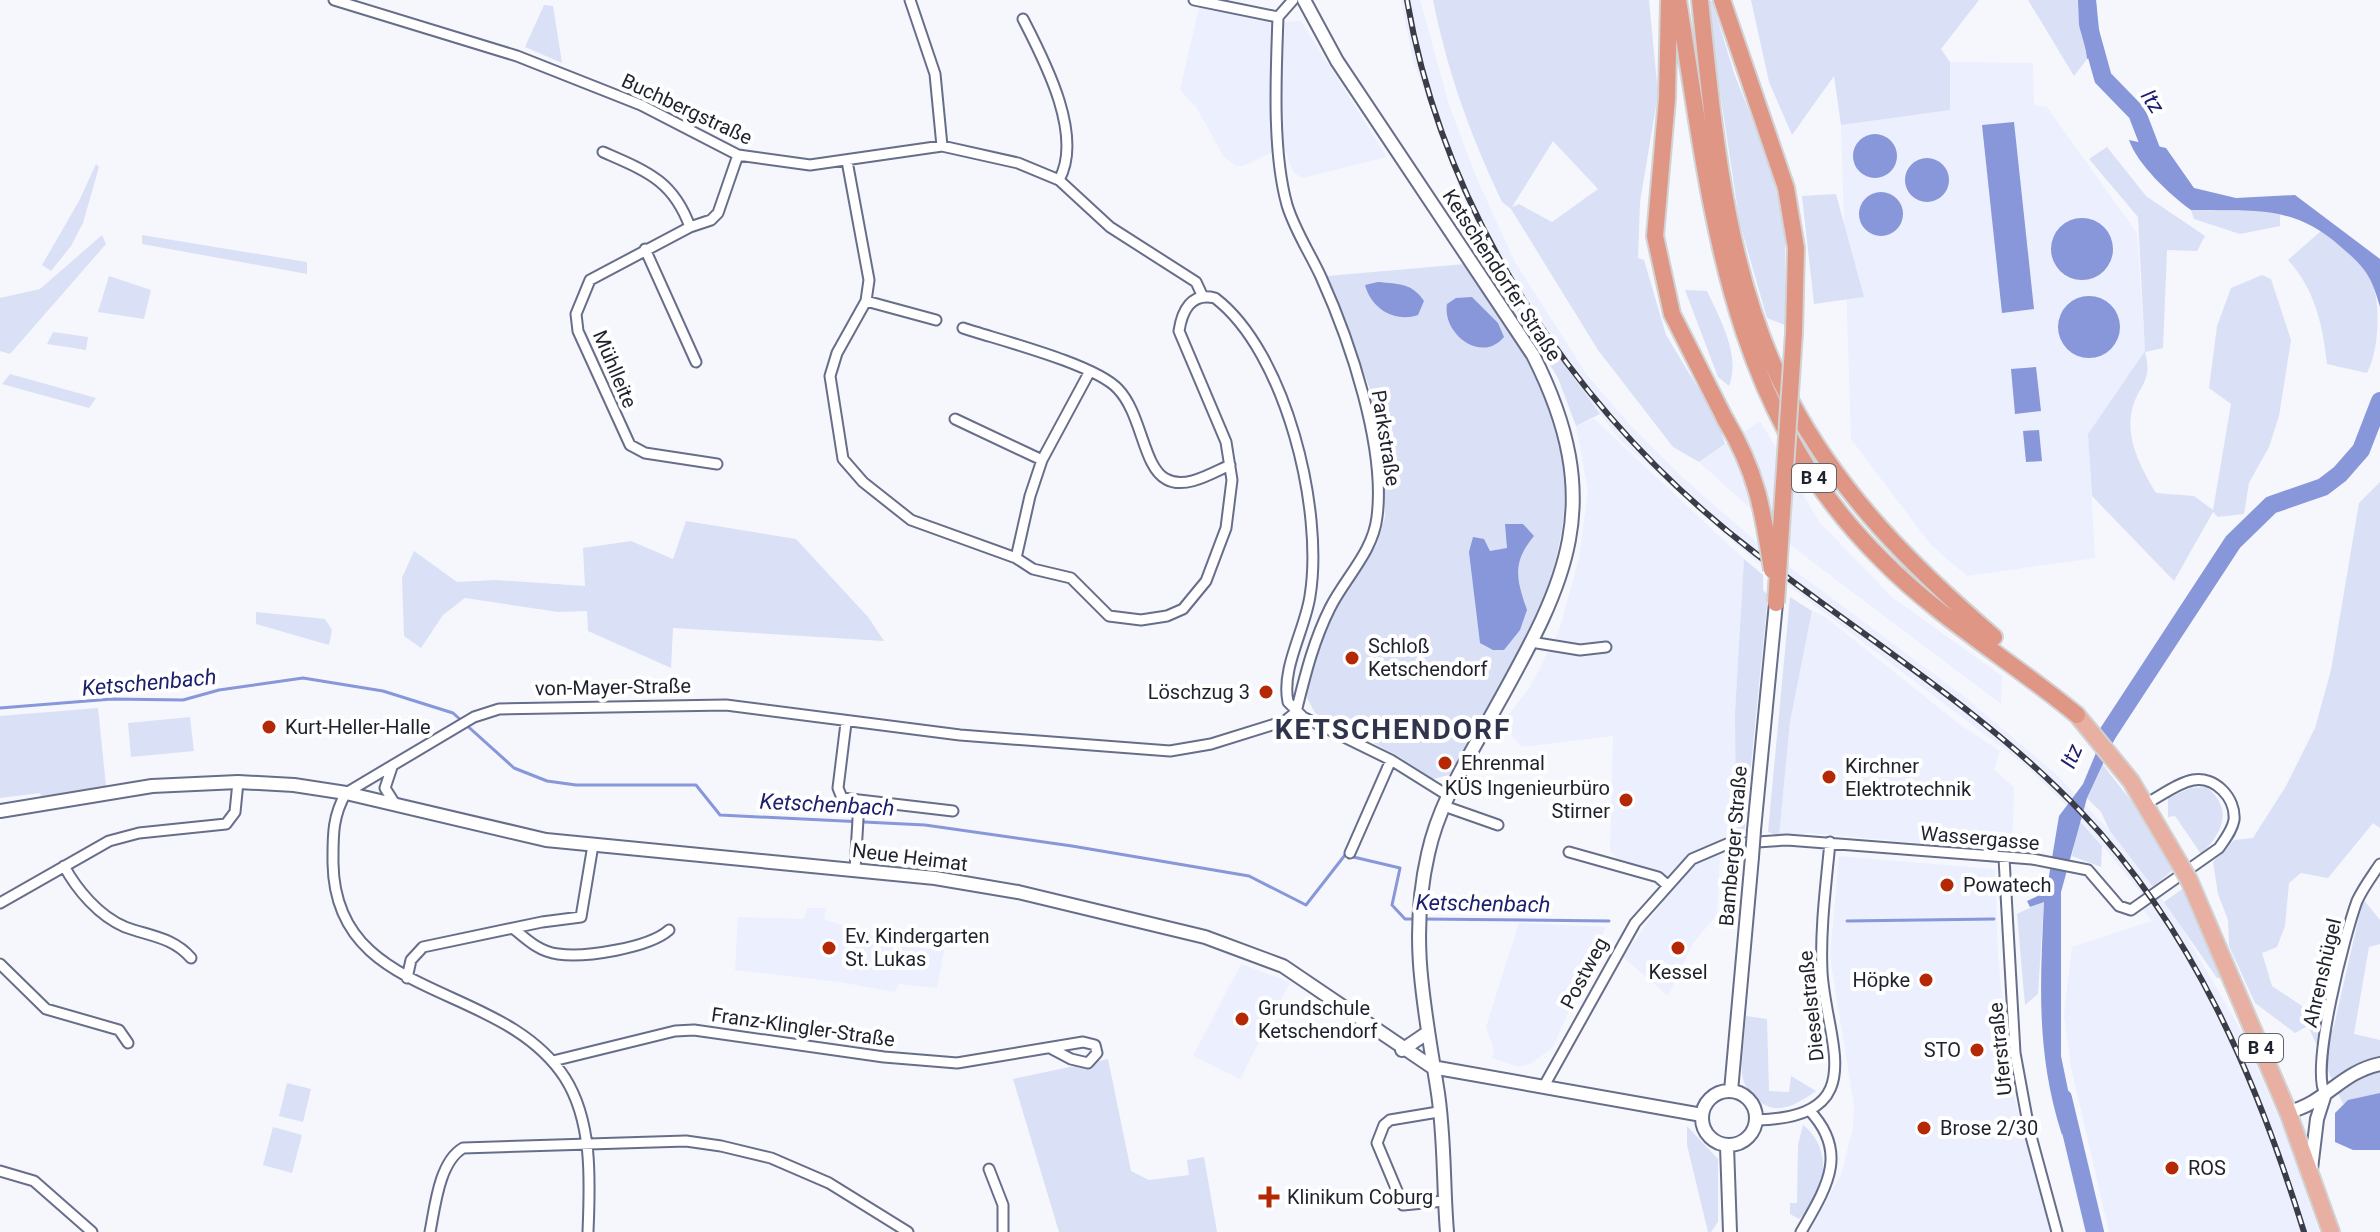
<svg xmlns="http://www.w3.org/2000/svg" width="2380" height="1232" font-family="Roboto,sans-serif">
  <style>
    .built { fill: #ebeffe }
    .green { fill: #dae0f6; fill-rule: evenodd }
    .water { fill: #8797da }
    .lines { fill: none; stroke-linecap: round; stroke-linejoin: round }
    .stream { stroke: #8797da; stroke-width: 3 }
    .river { stroke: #8797da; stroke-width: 18 }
    .minor-casing { stroke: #676e89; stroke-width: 13 }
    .tertiary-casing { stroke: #676e89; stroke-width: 16 }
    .primary-casing { stroke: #d2d3d5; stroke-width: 20 }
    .trunk-casing { stroke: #d2d3d5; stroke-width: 20 }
    .minor { stroke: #fff; stroke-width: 9 }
    .tertiary { stroke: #fff; stroke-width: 12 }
    .primary { stroke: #e8b0a3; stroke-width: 16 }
    .trunk { stroke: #e09684; stroke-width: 16 }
    .rail-casing { stroke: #3a3d47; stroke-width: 6 }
    .rail { stroke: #fff; stroke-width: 3; stroke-dasharray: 9; stroke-linecap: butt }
    .tertiary-bridge-casing { stroke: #676e89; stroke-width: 16; stroke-linecap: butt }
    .primary-bridge-casing { stroke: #d2d3d5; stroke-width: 20; stroke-linecap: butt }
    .trunk-bridge-casing { stroke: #d2d3d5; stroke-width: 20; stroke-linecap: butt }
    .tertiary-bridge { stroke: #fff; stroke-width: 12 }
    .primary-bridge { stroke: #e8b0a3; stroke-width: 16 }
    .trunk-bridge { stroke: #e09684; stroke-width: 16 }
    .poi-dot { fill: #b42806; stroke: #fff; stroke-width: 3 }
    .labels { text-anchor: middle; stroke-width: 8; stroke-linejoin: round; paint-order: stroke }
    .shield { fill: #fff; stroke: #62646c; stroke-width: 2 }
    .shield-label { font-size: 18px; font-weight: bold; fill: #1f222d }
    .street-label { font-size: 20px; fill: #1f222d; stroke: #fff }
    .poi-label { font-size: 20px; fill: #1f222d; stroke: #fff; text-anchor: start }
    .water-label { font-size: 22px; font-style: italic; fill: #1c206d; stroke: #fff }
    .district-label { font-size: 28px; font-weight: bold; letter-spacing: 2px; fill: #30354d; stroke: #fff }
  </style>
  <rect width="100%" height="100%" fill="#f5f7fd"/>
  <path class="built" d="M1401,0h19l29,105 28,74 38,83 72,113 45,52 50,50 77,67 207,154 92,78 52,55 67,88 65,114 50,115 27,84h-210l-38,-165 -7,-52 8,-68 79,-26 -15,-22 6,-5 -65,-79 -57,-54 -269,-204 -132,-118 -91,-123 -29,-47 -38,-76 -48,-133z
    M1200,4l82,18 19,-1 86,136 -85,21 -9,-6 -9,-25 -41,19h-7l-12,-9 -27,-49 -17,-18z
    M1950,62l83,1 1,42 13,2 90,126 8,119 -57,82 7,124 -128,18 -36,-31 -80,-106 -10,-314 108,-15z
    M1594,419l150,140 -9,154 1,124 -15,1 -4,77 -24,28 -25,53 -45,-39 48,-67 -7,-17 -46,-14 -8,-8 3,-115 -91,11 -21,-23 29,-37 30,-59 19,-70 9,-68 -12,-64z
    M1760,421l60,102 72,74 110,79 -1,28 -208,-157 -94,-85z
    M1812,611l12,5 135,108 41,27 -6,19 20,17 -2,64 -202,-18 -31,3 11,-114z
    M1839,856l156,13 3,88 14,132 38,143h-241l32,-57 12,-47 1,-22 -24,-149z
    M807,908h19l-2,11 76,26 44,6 -7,37 -38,-4 -4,8 -55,-10 -105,-12 3,-53 66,2z
    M1519,923l87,4 -53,120 -21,16 -13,4 -27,-9 2,-8 -8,-23z
    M1241,964l49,18 -50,97 -47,-23z"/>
  <path class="green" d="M1433,0h216l9,94 -18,108 -2,56 6,2 22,75 52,86 7,23 -26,18 -26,-15 -75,-97 -87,-141 -9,-7c-32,-68 -54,-128 -69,-202zM1553,141l45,48 -46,33 -33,-18 -7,3z
    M1706,0l6,1 22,72 36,92 15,63v97l-18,-7 -27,-94z
    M1751,0h228l-38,49 9,13v48l-109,15 -7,-49 -42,59 -23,-53z
    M2028,0h51l8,59 -13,17z
    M544,5l9,1 9,57 -37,-16z
    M2107,147l39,49 59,40 -8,15 -30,-1 -4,98 -18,4c8,31 -6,31 -13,58 -7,29 10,60 24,83l38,3 19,14 18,-106 -22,-16 8,-62 14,-38 31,-13 9,4 20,61 -12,76 -10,31 -20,36 -5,31 -26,3 -5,-5 -39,69 -82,-85 -4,-62 57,-83 -7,-134 -49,-58z
    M96,164l3,3 -16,56 -12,23 -20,25 -9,-6 37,-64z
    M1836,194l28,103 -50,7 -12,-108z
    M2191,210l78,1 11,3v12l-40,8 -46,-15z
    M2322,230c16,13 39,29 50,47 8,27 8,71 -5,96l-40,-9c-4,-38 -12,-75 -39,-104z
    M102,235l4,9 -96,110 -10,-3v-53l40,-9z
    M142,235l165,27v12l-165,-30z
    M1465,264c28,43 59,85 79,131 61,142 -27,262 -95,380l-16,4 -33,-22 -85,-44 -8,-15 1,-22 16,-44 25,-47 28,-41 8,-27 -3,-65 -12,-63 -43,-113z
    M109,276l42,14 -7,29 -46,-7z
    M1512,290l88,124 -24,12 -18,-48 -52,-85z
    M1685,290l22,1c13,28 34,64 22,95l-11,-9z
    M53,332l35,5 -2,13 -39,-6z
    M10,374l86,24 -7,10 -87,-24z
    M2380,482v346l-7,-5 -45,55 -27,-5 -12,10 -4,43 -8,21 -15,6 10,33 48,32 -12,8 25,4 30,-131 17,21v24l-11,3 -15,87 26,6v53l-37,11 -35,-78 -13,7 -40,-30 -26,-57 -1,-26 -10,-26 -5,-32 21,-22 19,-2 33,-52 29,-58 16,-58 28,-167z
    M686,521l110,18 72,78 16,24 -211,-13 -2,40 -83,-37 -1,-20 -29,1 -93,-14 -22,17 -22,33 -17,-12 -2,-58 12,-27 43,31 38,-2 90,6 -2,-38 48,-7 42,18z
    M1744,559l19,16v15l5,5 -24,240 -8,2 -1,-124z
    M1790,597l22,14 -22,111 -11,114 -11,-4z
    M256,612l69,7 7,11 -3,15 -73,-21z
    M98,708l8,78 -64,13 -2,-6 -40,5v-82z
    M190,717l4,34 -63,6 -3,-34z
    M2103,765l29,37 42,67 -21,18 -43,-56 -9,-19 -14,-14z
    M2206,787c28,21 17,46 -5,67l-26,-38 -7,1v-19l23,-10z
    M2079,820l23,26 -1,21 -29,-11z
    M2185,887l38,91h-6l-53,-76z
    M2044,901l-6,93 -13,11 -8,-91z
    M1746,1016l21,3 2,72 20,1 2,-16 25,15c-23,16 -42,27 -64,4 -6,-7 -9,-13 -10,-22 -1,-19 3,-38 4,-57z
    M1108,1059l23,112 18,9 40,-5 -2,-15 17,-3 13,75h-158l-46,-153z
    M287,1083l24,6 -8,33 -24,-6z
    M1803,1125c31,24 24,71 -4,94l-9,-5v-11h7l1,-58z
    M1687,1126l31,33v63l-7,10h-3l-21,-87z
    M273,1127l29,8 -10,38 -29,-8z"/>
  <path class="water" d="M2079,0h17l5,49 -14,10z
    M2014,122l20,187 -32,4 -20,-188z
    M1853 156a22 22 0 1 1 44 0a22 22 0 1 1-44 0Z
    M2129,140l37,8 28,40 42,10 59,-3 85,64v48c-8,-30 -15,-40 -39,-60 -49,-44 -88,-35 -150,-37 -21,-15 -54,-46 -62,-70z
    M1905 180a22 22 0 1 1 44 0a22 22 0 1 1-44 0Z
    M1859 214a22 22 0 1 1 44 0a22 22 0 1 1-44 0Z
    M2051 249a31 31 0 1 1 62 0a31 31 0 1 1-62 0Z
    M1378,282c21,2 34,1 46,19l-6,14c-24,8 -47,-7 -53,-30z
    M2058 327a31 31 0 1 1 62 0a31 31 0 1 1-62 0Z
    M1472,297l26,26 6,14c-22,27 -62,-3 -57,-33l9,-6z
    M2036,367l5,44 -26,3 -4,-45z
    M2039,430l3,31 -16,1 -3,-31z
    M1505,524h18l11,12c-22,27 -18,42 -7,74l-7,20 -16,20h-11l-13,-7 -11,-91 4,-15 11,2 6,12 17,-3z
    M2113,712l11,7 -37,79 -26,94v164l12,58 -11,21c-26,-81 -22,-150 -18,-233l-14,5 -3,-6 17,-8 3,-5 12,-72 24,-32z
    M2380,1093v57h-27l-18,-8v-29l13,-13z"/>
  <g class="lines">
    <path class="stream" d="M0,708l112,-9 71,1 36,-10 84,-12 80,13 70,22 61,55 33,13 29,4h120l24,30 205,10 147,21 177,30 57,29 39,-50 55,13 -8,37 13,14h10
      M1422,919l187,2
      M1847,921l147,-2"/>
    <path class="river" d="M2087,0l1,24 15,54 34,35 20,52
      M2106,736l127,-194 38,-37 52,-18 17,-13 21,-24 19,-49
      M2063,1098l32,134"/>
    <defs>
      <path id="minor" d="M334,0l183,56 124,49 97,50 72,10 132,-19 76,17 41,17 51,47 86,55 7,15
        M910,0l25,74 7,72
        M1194,0l84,17
        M1293,0l-15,17c-2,57 -6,134 9,188 8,26 23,48 34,72 29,64 65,170 56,240 -4,35 -32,61 -47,91 -17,34 -25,68 -34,104
        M1023,19c21,41 61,116 36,161
        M603,152c43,19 70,28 87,75
        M847,161l22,119 -3,21 -29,52 -7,23 13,83 20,23 48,38 105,38 17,11 38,9 38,38 32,4 26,-4 16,-7 23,-28 20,-53 6,-48 -6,-38 -47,-111c3,-20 12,-39 36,-33 71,54 109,212 95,298 -5,34 -29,72 -22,106l15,15 88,43 56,35
        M645,249l51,113
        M866,301l70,19
        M963,328c36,12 132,36 155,61 24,25 25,78 48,90 19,11 46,-6 64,-14
        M955,419l87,41
        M717,464l-72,-11 -15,-8 -52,-114 -2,-17 14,-34 100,-53 21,-7 7,-7 20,-58
        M1016,558l14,-62 12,-36 48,-89
        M1531,642l49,8 26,-3
        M846,723l-8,65 4,10 111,13
        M392,767l-7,21 10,16
        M1444,806l54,19
        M1569,852l89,25 8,7
        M1350,853l41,-93
        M2004,858l11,195 14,76 28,103
        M64,866c13,24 35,50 61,61 24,9 48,10 66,31
        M855,870l4,-68
        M0,903l109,-62 30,-8 87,-9 9,-12 3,-30
        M514,929c13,11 26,23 44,25 26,4 91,-6 111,-24
        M0,964l46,45 73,21 9,13
        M407,978l4,-18 12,-13 119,-25 39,-5 12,-72
        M553,1061l122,-30 19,-1 190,27 73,6 126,-21 12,3 2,8 -9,10 -17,-4 -19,-10
        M1544,1086l91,-163 57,-64 35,-15 60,-4 245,19 56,11 31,36 12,4 88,-62c6,-9 13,-17 15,-28 2,-22 -19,-44 -41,-40 -16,3 -32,16 -46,23
        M2325,1094c-15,-26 20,-160 32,-193 6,-13 15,-25 23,-37
        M1438,1112l-48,8 -6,5 -7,18 26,62 41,-4
        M1757,1120c116,-3 69,-78 65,-148 -2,-43 4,-87 8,-130
        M989,1169l14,36v27
        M0,1171l34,10 58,51
        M430,1232c5,-25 9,-70 33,-84l223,-7 35,5 50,12 58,25 79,49
        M588,1232c2,-50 5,-110 -23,-154 -64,-99 -230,-75 -232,-215 0,-26 -1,-46 13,-70l128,-76 25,-8 227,-4 234,30 210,16 41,-7 74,-23 11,-9
        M1801,1232c25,-44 49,-79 8,-122"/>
      <path id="tertiary" d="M1304,0l33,61 196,294c82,162 24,240 -54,383 -21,37 -42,74 -51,116 -19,83 -4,151 9,233 8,47 6,98 10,145
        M0,811l152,-25 86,-4 56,3 52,8 200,47 389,38 83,14 187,45 78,29 149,101 270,48
        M1754,830l22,-227
        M1402,1050l25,-17
        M1702 1118a27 27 0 1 1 54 0a27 27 0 1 1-54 0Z
        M1731,1091l21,-234
        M2288,1112c38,-9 53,-40 92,-48
        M1727,1146l3,86
        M2311,1169l6,-50 7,-22"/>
      <path id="primary" d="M2077,715l54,66 50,85
        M2189,880l99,232 43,120"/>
      <path id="trunk" d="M1669,0l-2,99 -12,137 17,78 53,105
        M1678,0c34,205 47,405 204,560 57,58 132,103 195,155
        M1700,0c14,134 26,279 90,400 50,95 124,168 204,237
        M1722,0l64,188 10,60 -2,85"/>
    </defs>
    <use href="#minor" class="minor-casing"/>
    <use href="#tertiary" class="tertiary-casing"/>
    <use href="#primary" class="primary-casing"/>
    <use href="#trunk" class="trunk-casing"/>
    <use href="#minor" class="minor"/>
    <use href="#tertiary" class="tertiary"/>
    <use href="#primary" class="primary"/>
    <use href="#trunk" class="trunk"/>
    <defs>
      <path id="rail" d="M1407,0c38,221 172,418 348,553 108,84 231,159 326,259 112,117 176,268 223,420"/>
    </defs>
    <use href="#rail" class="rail-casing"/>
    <use href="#rail" class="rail"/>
    <defs>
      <path id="tertiary-bridge" d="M1752,857l2,-27"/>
      <path id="primary-bridge" d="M2181,866l8,14"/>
      <path id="trunk-bridge" d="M1725,419c32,53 38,92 47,151
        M1776,603l18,-270"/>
    </defs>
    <use href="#tertiary-bridge" class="tertiary-bridge-casing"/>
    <use href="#primary-bridge" class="primary-bridge-casing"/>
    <use href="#trunk-bridge" class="trunk-bridge-casing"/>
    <use href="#tertiary-bridge" class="tertiary-bridge"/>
    <use href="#primary-bridge" class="primary-bridge"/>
    <use href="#trunk-bridge" class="trunk-bridge"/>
  </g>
  <g class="poi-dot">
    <circle cx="1352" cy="658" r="8"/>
    <circle cx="1266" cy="692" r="8"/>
    <circle cx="269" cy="727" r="8"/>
    <circle cx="1445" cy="763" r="8"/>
    <circle cx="1829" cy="777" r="8"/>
    <circle cx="1626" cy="800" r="8"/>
    <circle cx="1947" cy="885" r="8"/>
    <circle cx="829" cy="948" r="8"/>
    <circle cx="1678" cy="948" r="8"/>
    <circle cx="1926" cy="980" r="8"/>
    <circle cx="1242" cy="1019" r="8"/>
    <circle cx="1977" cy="1050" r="8"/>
    <circle cx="1924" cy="1128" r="8"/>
    <circle cx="2172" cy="1168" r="8"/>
    <path d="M1265 1185h8v8h8v8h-8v8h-8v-8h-8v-8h8z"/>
  </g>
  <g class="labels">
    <g class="shield">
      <rect x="1792" y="464" width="44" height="28" rx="6"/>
      <rect x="2239" y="1034" width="44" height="28" rx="6"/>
    </g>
    <g class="shield-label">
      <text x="1814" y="484">B 4</text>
      <text x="2261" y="1054">B 4</text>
    </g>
    <g class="street-label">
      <text transform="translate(687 109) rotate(25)" y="7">Buchbergstraße</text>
      <text transform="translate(1502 275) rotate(57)" y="7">Ketschendorfer Straße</text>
      <text transform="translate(615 369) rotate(67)" y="7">Mühlleite</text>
      <text transform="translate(1386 438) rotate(81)" y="7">Parkstraße</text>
      <text transform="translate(613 687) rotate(-1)" y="7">von-Mayer-Straße</text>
      <text transform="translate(1980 838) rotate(5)" y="7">Wassergasse</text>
      <text transform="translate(1733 846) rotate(-85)" y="7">Bamberger Straße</text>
      <text transform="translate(910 857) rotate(7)" y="7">Neue Heimat</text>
      <text transform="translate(1584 973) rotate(-62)" y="7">Postweg</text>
      <text transform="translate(2322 973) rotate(-77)" y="7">Ahrenshügel</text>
      <text transform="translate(1811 1006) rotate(-96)" y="7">Dieselstraße</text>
      <text transform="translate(803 1027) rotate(8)" y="7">Franz-Klingler-Straße</text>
      <text transform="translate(2000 1049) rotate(-96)" y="7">Uferstraße</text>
    </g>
    <g class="poi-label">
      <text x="1368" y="653">Schloß<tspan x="1368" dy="23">Ketschendorf</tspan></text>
      <text x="1250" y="699" text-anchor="end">Löschzug 3</text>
      <text x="285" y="734">Kurt-Heller-Halle</text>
      <text x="1461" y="770">Ehrenmal</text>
      <text x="1845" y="773">Kirchner<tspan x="1845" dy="23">Elektrotechnik</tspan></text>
      <text x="1610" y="795" text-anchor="end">KÜS Ingenieurbüro<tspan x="1610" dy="23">Stirner</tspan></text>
      <text x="1963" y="892">Powatech</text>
      <text x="845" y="943">Ev. Kindergarten<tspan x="845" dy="23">St. Lukas</tspan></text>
      <text x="1678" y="979" text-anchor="middle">Kessel</text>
      <text x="1910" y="987" text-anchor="end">Höpke</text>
      <text x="1258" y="1015">Grundschule<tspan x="1258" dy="23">Ketschendorf</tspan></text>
      <text x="1961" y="1057" text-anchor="end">STO</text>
      <text x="1940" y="1135">Brose 2/30</text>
      <text x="2188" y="1175">ROS</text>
      <text x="1287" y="1204">Klinikum Coburg</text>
    </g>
    <g class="water-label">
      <text transform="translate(2153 101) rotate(57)" y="8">Itz</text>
      <text transform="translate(149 682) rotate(-5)" y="8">Ketschenbach</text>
      <text transform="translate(2071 756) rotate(-67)" y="8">Itz</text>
      <text transform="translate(827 804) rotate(3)" y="8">Ketschenbach</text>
      <text transform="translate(1483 903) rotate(1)" y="8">Ketschenbach</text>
    </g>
    <g class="district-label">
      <text x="1393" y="739">KETSCHENDORF</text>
    </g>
  </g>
</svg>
